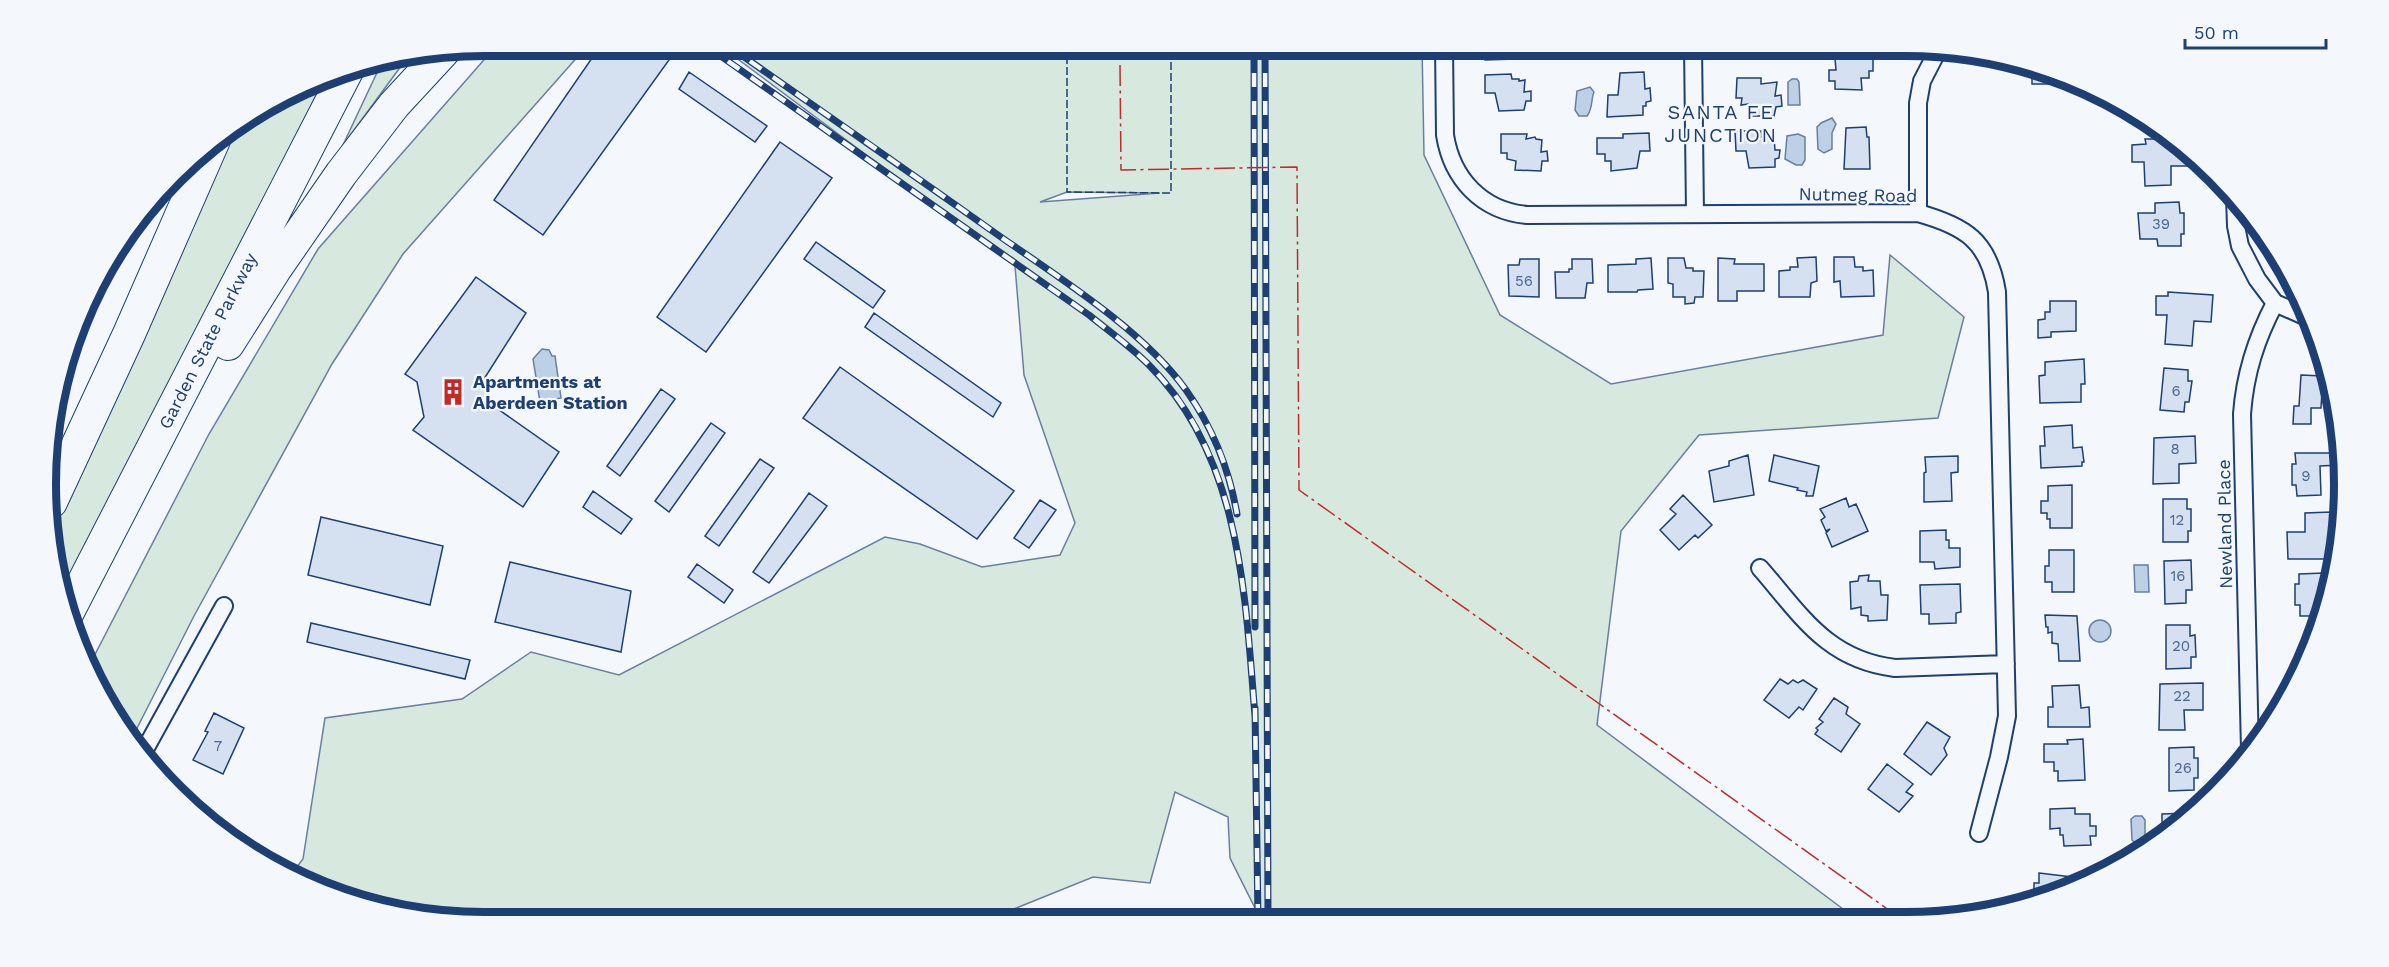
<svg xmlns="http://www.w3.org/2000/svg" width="2389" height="967" font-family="'Work Sans',sans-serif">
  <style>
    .green { fill: #d7e8df; stroke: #687fa3; stroke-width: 1.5; fill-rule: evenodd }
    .water { fill: #bed0e5; stroke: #687fa3; stroke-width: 1.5 }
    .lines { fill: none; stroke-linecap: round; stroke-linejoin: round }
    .stream { stroke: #bed0e5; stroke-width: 6 }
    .building { fill: #d5e0f0; stroke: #1d3f73; stroke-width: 1.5 }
    .street-casing { stroke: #1d3f73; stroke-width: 20 }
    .highway-casing { stroke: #1d3f73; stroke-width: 34 }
    .street { stroke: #f4f7fb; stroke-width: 16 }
    .highway { stroke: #f4f7fb; stroke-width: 32 }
    .rail-casing { stroke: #1d3f73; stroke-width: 7 }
    .rail { stroke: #f4f7fb; stroke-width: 4.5; stroke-dasharray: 14; stroke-linecap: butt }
    .fence { stroke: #1d3f73; stroke-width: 1.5; stroke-dasharray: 8 3; stroke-linecap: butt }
    .power { stroke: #c62828; stroke-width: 1.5; stroke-dasharray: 21 4.5 3 4.5; stroke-linecap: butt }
    .labels { text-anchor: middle; stroke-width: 4.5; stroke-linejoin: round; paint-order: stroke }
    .number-label { font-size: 15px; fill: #4b6792 }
    .street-label { font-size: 18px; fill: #1d3f73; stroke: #f4f7fb }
    .poi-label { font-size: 18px; font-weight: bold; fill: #1d3f73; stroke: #f4f7fb; text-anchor: start }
    .neighbourhood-label { font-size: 20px; letter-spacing: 1.5px; fill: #1d3f73; stroke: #f4f7fb }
    .rim { fill: none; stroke: #1d3f73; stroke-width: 8 }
  </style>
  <rect width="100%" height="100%" fill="#f4f7fb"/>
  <path class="green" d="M497,45h91l-185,209 -71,110 -138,252 -63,124 -12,-13 -31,-59 121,-234 109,-185z
    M719,45h703l2,110 76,160 111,69 272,-49 7,-80 74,62 -26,101 -239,17 -78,96 -24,194 258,193 -594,2 -31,-62 -2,-41 -53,-25 -25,91 -57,-6 -109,44 -500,1 -141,-23 -50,-27 10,-13 22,-141 137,-19 69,-47 88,23 266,-138 35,7 62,23 78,-12 15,-32 -51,-148 -9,-109zM1067,192l92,1h1l-120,9z
    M407,58l-64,87 39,-83z
    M326,76l-264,522 -9,-29 -1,-39 185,-407 28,-19z"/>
  <path class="water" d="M1577,45h17l-1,11 -17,-1z
    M1792,79h5l2,3 1,23h-12v-23z
    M1590,87l4,5c-3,6 -1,17 -7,24h-8l-4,-6 2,-19z
    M1832,118l4,6 -4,9v16l-8,4 -6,-4 -1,-22 4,-4z
    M1798,134l7,3v23l-3,5h-6l-11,-6 2,-23z
    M542,349l7,1 3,6h3l6,42 -21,4 -7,-43z
    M2134,565h14l1,27h-14z
    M2089 631a11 11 0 1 1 22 0a11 11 0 1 1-22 0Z
    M2135,816h7l3,4v19l-4,8h-5v-3l-4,-4 -1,-21z"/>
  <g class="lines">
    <path class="stream" d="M521,922l32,-5"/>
  </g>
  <path class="building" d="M601,45h45l23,15 -126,175 -49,-35z
    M1484,45h32l-1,14 -30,1z
    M1620,45h30v1h-8l1,10h-22l1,-10z
    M1748,45h29h-2l-2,9 -26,1z
    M470,47l-12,13 -9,-9z
    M1850,52h23v19h-4v7h-8l1,12 -27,-1v-8h-6v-11h7l-1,-11h15z
    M2032,66l14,2 19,9v7h-33z
    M689,72l78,54 -12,16 -76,-53z
    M1644,72l1,17 5,-1 1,13 -5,1v4h-3v9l-36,2 1,-22h10l2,-22z
    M1511,74l1,5h7v2l6,-1 -1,12 7,-1v10h-5l-2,9 -25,1 -4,-18h-10v-18z
    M1737,78h24v6l16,-2 -2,14 6,-1 1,11 -6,1 -2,9h-25l-1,-12 -7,1 1,-7h-6z
    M1866,127l1,10h2l1,32h-26l2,-41z
    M1735,131h26v6h13l1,13h5l-1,8 -4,1v8l-26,1 -3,-17h-10z
    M1649,133l1,18h-10l-3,17 -26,3v-10h-6v-7h-8v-16h26v-4z
    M1501,134h26l-1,5 9,-2 1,2 6,1 -1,12 6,-1 1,10h-6l-1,10 -26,-1 1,-9 -9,-2v-6h-6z
    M2145,139h28l16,10v17h-18v19l-26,1 -1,-24h-12v-17l14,-1z
    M780,142l52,36 -126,174 -49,-35z
    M2179,202l1,11h4v21h-3v12h-23l-1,-7h-17l-2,-26h17v-10z
    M816,242l69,49 -12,17 -69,-49z
    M1816,257l1,24 -6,2 -1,14h-31v-26l11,-1v-3h8l-1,-9z
    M1834,257h20l1,10h8v4l10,-1 1,26 -33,1 -1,-16 -6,1z
    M1651,258l2,31 -15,1 -1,2h-29v-27l28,-1v-5z
    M1668,258h16l2,10h7v3h11l-1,26h-8l-1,6 -9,1v-7h-12v-13l-5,-1z
    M1718,258l17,1 -1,5h30v27h-27v10h-19z
    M1520,259h19v38l-30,-1 -1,-31h11z
    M1572,259h20l1,24h-6l-2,15h-29l-1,-26h14v-3h3z
    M476,277l50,36 -42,66 4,23 71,50 -36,55 -110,-77 11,-13 -7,-35 -12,-8z
    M2168,292l45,3 -2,27 -17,-1 -2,25 -27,-2 2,-29h-11v-19h12z
    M2050,301h26v30l-25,1v5l-13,1v-18l7,-1v-7h5z
    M874,313l127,90 -8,14 -128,-90z
    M2084,359l1,25h-4v18l-41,1 -1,-27 6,-1v-13z
    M840,367l174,124 -37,48 -174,-121z
    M2164,368l24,2v11h4l-3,21h-4l-1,10 -24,-2z
    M2301,375l22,1 -2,32h-10v16h-18l1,-18h5z
    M661,389l14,10 -55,77 -13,-10z
    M711,423l14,10 -56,79 -14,-11z
    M2072,425l1,23 9,-1 2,15h-2v4l-41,2 -1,-22h5l-1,-19z
    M2195,436l1,27 -17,1v19l-26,1 1,-46z
    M2295,453h45v12l-20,1 1,29 -24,1 -1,-11h-4v-21h4z
    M1748,455l6,40 -40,7 -5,-31 20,-5v-5z
    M1774,455l45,11 -6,30h-7l1,-4 -10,-2 1,-2 -29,-7z
    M1958,456v16l-7,1 1,28 -28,1v-29l2,-1 -1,-15z
    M760,459l14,9 -55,78 -14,-10z
    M2072,485v43h-22v-9h-3v-6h-6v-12h7v-15z
    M593,491l39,28 -11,15 -38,-27z
    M809,493l18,13 -58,77 -16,-11z
    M1683,495l29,30 -14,13 -3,-3 -16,15 -19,-20 16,-16 -6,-5z
    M1846,498l3,9 7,-3 12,27 -36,16 -6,-14 4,-4 -4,2 -5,-11 4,-3 -5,-8z
    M2163,499h24v10h4v22h-3v11h-25z
    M1040,500l16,10 -27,38 -15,-10z
    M2331,512l1,20 5,-1 -1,28h-48l-1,-27h18v-19z
    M321,517l122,29 -13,59 -122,-30z
    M1946,530v10h3v8h11v19l-25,2 -1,-7h-14v-31z
    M2049,550h25v42h-22v-10h-7v-16h4z
    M2191,560l1,30h-6v13l-21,1 -1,-43z
    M510,562l121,29 -10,61 -126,-30z
    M697,564l36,26 -9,13 -36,-26z
    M2324,573l-1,43h-23v-11h-5v-21h4v-10z
    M1869,575l-1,6h12l1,14h7l-1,25 -19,1v-5l-7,-1v-8l-10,2 -1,-27 8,-1 1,-5z
    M1960,584l1,28 -5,1v10l-27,1v-10h-8l-1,-29z
    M2045,615l32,1 3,45h-21l-1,-17 -6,-1v-11l-4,1v-6h-2z
    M311,623l159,37 -5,19 -158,-37z
    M2166,625h24v11l5,-1 1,22h-5v11l-25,1z
    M2304,644h7l-14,28v-16h8z
    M1780,679l8,5 5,-4 5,3 5,-3 14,9 -14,21 -4,-3 -10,11 -25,-18z
    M2203,683v27h-19l1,20h-26l1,-46z
    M2079,685l2,23 8,-1 1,20h-42v-20h5l-1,-21z
    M1834,698l14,9 -2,7 14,10 -19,28 -26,-18 3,-4 -2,-2 7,-6 -4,-3z
    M214,713l30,15 -21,46 -30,-14 15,-28 -3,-1z
    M1927,722l23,15 -6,11 3,7 -16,20 -27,-21z
    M2083,739l2,41 -27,1v-10h-4v-9h-10v-18h24l-1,-4z
    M2194,747v11h4v20h-4v12l-25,1v-43z
    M1887,764l26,20 -7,8 7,4 -14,16 -31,-23z
    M2075,808v6h15v12h6v10h-6l1,9 -27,1 -1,-11h-3v-7l-10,1v-20z
    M2190,813l1,3 -29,17v-19z
    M2039,873l33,4 -1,12 -37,10v-16h5z
    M1088,917l31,3h-31z"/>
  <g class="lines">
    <defs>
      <path id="street" d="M1444,45l1,90c7,44 37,76 82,80l391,-2c47,13 71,28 79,79l10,424 -8,41 -20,76
        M1693,45l2,169
        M2235,197l1,29 4,20 17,33 18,24 34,15
        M1918,213v-110l4,-22 16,-31
        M1760,568c41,47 67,92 135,100l111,-4
        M2250,750l-8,-336c3,-41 14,-75 33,-111
        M143,753l81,-147"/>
      <path id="highway" d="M228,344l48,-76 65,-94 53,-69 49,-53
        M51,502l78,-168 85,-194
        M67,614l282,-547"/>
    </defs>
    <use href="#street" class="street-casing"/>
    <use href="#highway" class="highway-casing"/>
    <use href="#street" class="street"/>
    <use href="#highway" class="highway"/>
    <defs>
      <path id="rail" d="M705,45l384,270c20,16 42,32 60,50 92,92 96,229 106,351
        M727,45c90,63 181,126 271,190 60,42 145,95 188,155 27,38 43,78 51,124
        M1254,45l1,582
        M1265,45l3,875
        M1255,708l3,212"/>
    </defs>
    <use href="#rail" class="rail-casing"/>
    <use href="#rail" class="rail"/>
    <path class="fence" d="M1067,45v147l104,1v-148"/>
    <path class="power" d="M1120,65l1,105 176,-3 2,323 601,428"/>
  </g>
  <defs>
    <symbol id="building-bare" viewBox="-9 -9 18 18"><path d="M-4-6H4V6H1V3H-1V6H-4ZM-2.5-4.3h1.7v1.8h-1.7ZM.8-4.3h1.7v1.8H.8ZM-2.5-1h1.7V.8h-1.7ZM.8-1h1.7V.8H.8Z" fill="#c62828" stroke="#f4f7fb" stroke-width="2.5" paint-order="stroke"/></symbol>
  </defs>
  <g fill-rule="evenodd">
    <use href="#building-bare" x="434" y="373" width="38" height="38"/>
  </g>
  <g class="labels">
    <g class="number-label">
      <text x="2161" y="229">39</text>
      <text x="1524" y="286">56</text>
      <text x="2176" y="396">6</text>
      <text x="2175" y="454">8</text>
      <text x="2306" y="481">9</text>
      <text x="2177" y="525">12</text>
      <text x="2178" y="581">16</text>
      <text x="2181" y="651">20</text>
      <text x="2182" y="701">22</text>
      <text x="218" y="751">7</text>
      <text x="2183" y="773">26</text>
    </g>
    <g class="street-label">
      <text transform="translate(1858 195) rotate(1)" y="6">Nutmeg Road</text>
      <text transform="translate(208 341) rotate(-63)" y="6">Garden State Parkway</text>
      <text transform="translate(2225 524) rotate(-91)" y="6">Newland Place</text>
    </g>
    <g class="poi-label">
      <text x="473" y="388">Apartments at<tspan x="473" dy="21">Aberdeen Station</tspan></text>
    </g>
    <g class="neighbourhood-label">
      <text x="1721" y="119">SANTA FE<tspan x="1721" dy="23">JUNCTION</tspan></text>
    </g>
  </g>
  <path d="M0 0H2389V967H0ZM484 56H1906A428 428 0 0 1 2334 484V484A428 428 0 0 1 1906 912H484A428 428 0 0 1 56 484V484A428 428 0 0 1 484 56Z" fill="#f4f7fb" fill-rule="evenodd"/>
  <path class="rim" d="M484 56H1906A428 428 0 0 1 2334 484V484A428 428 0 0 1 1906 912H484A428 428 0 0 1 56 484V484A428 428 0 0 1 484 56Z"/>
  <path d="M2185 39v9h141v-9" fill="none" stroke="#1d3f73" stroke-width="3"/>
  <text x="2194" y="39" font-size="18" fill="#1d3f73" stroke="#f4f7fb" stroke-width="4.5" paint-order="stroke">50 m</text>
</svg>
